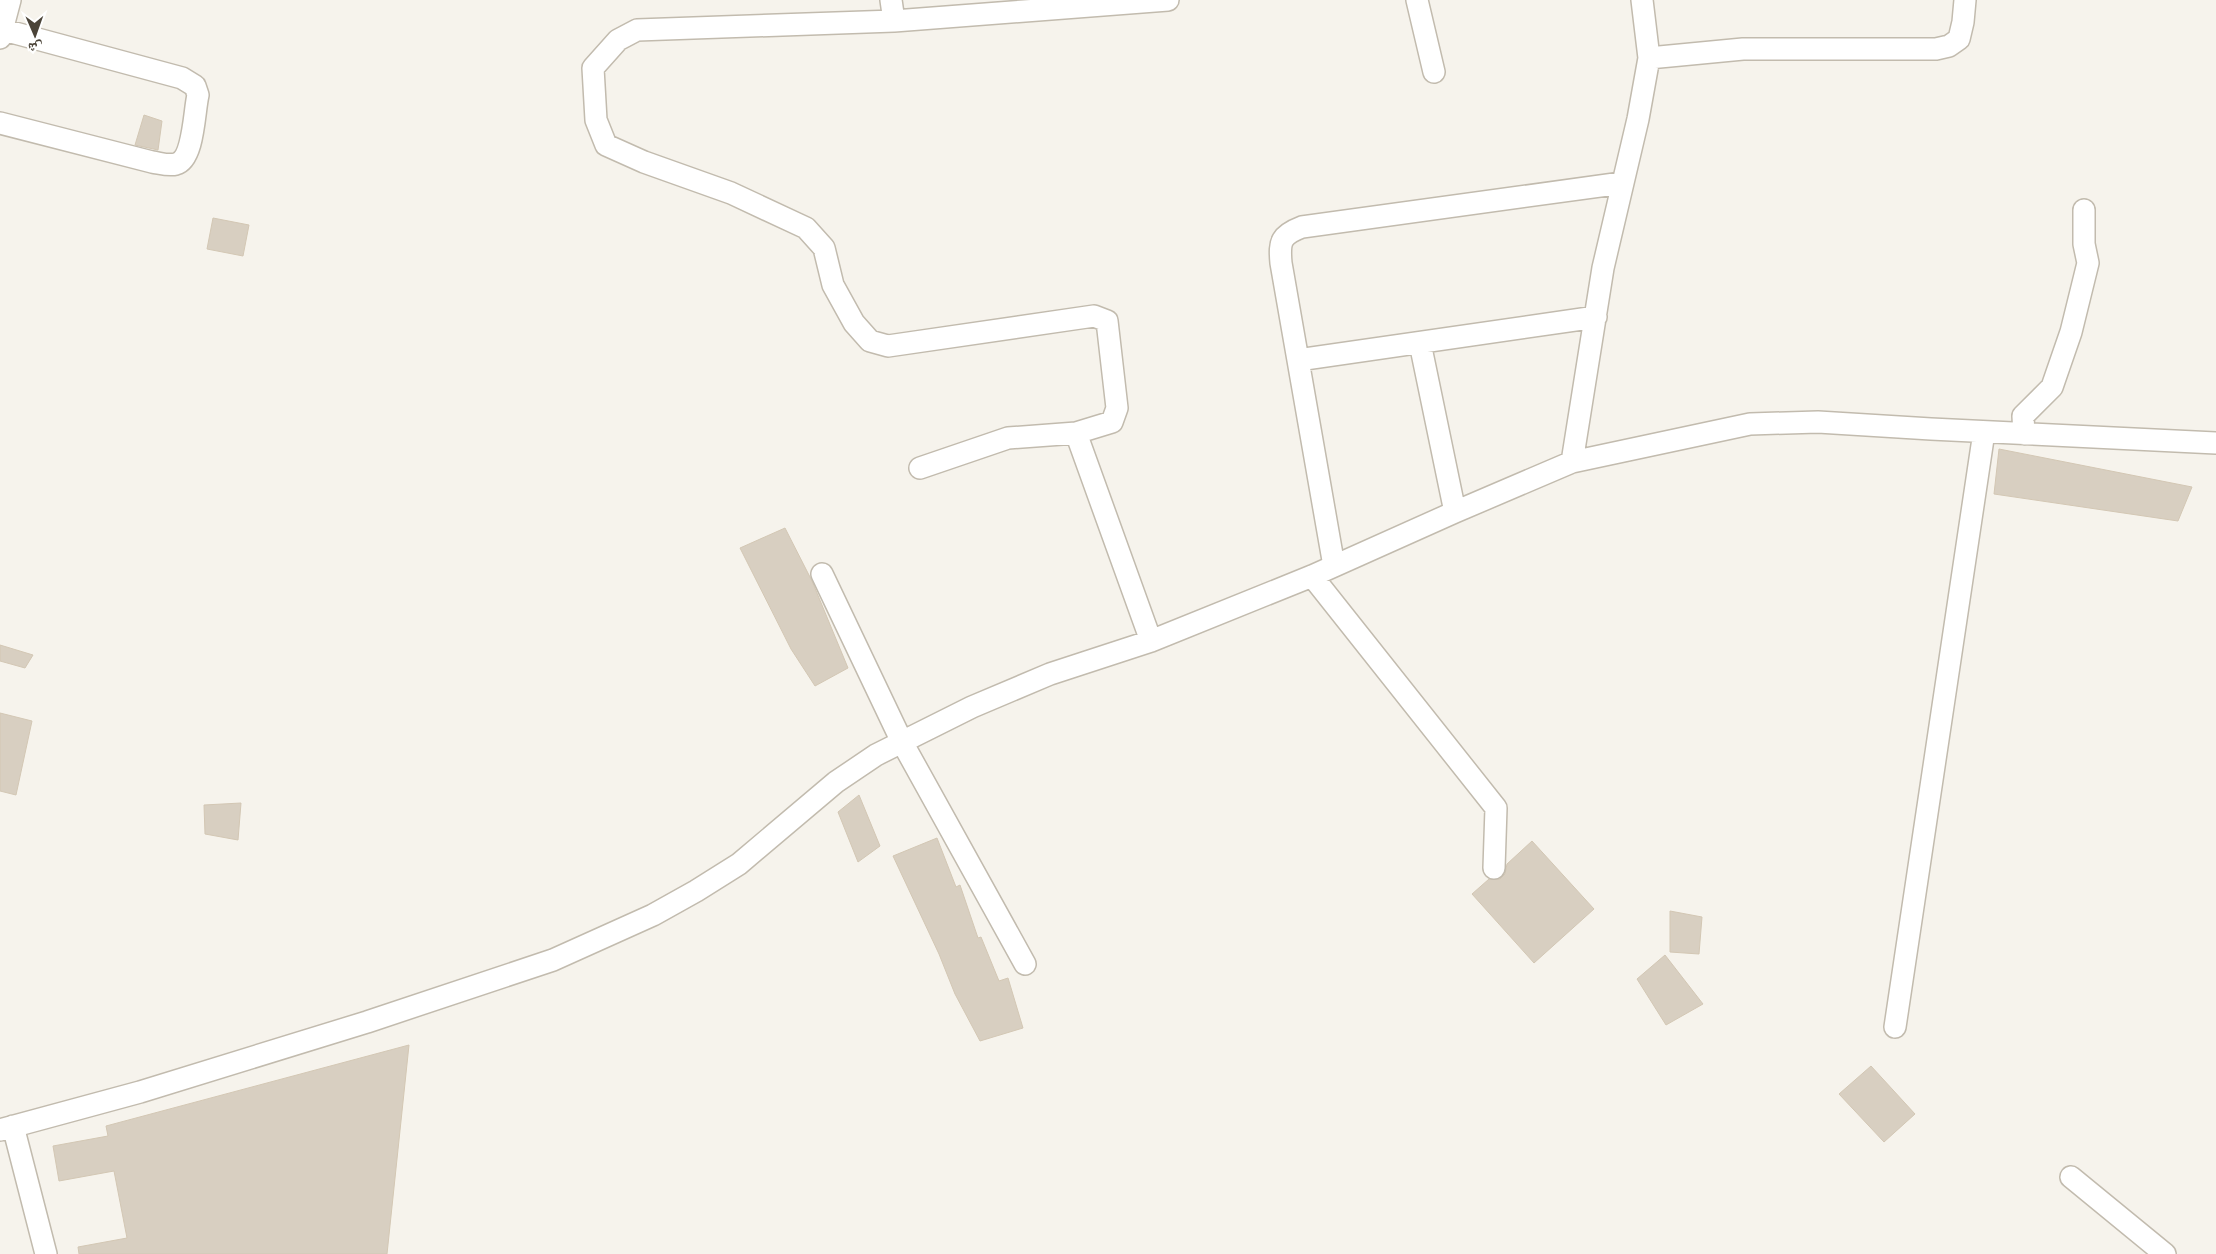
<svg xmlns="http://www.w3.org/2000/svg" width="2216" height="1254" font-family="Ubuntu,'Noto Naskh Arabic',sans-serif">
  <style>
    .building { fill: #d8cfc1; stroke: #d3c7b4 }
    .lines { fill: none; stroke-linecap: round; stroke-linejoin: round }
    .street-casing { stroke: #c2bbae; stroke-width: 24 }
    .street { stroke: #fff; stroke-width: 21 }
  </style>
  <rect width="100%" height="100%" fill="#f6f3ec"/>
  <path class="building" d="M144,115l18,6 -4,29 -23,-5z
    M213,218l36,7 -6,31 -36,-7z
    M1999,449l193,38 -14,34 -184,-27z
    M785,528l27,53 36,87 -33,18 -24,-37 -51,-101z
    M0,645l33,10 -8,13 -25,-7z
    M0,713l32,8 -16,74 -16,-4z
    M859,795l21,51 -22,16 -20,-50z
    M241,803l-3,37 -33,-6 -1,-29z
    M937,838l19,49 4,-2 18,53 3,-1 18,44 9,-3 15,50 -43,13 -25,-47 -16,-40 -46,-98z
    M1532,841l62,68 -60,54 -62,-69 17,-15h11l5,-5 2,-10z
    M1670,911l32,6 -3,37 -29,-2z
    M1665,955l38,49 -37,21 -29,-46z
    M409,1045l-22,209h-308l-1,-7 49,-9 -13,-67 -55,10 -6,-35 55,-10 -2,-10z
    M1871,1066l44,48 -31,28 -45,-48z"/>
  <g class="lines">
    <defs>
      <path id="street" d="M891,0l3,21
        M1417,0l17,72
        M1642,0l7,58
        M0,38l10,-38
        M0,123l152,39c8,1 16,4 24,2 18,-5 18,-53 22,-69l-3,-9 -13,-8 -178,-48
        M1420,343l35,169
        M1298,360l298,-43
        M1076,433l36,-11 5,-14 -10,-87 -13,-5 -206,30 -18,-5 -16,-18 -21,-38 -9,-37 -18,-20 -75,-35 -87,-31 -38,-17 -10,-25 -3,-52 25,-28 19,-10 257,-9 274,-21
        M2024,434l-1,-18 29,-29 19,-55 17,-69 -4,-19v-34
        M1572,462l31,-194 35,-149 11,-61 94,-9h193l13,-3 10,-7 4,-17 2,-22
        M920,468l88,-30 68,-5 75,208
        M1334,566l-53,-303c-2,-22 0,-28 21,-36l320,-44
        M822,574l80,168 123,222
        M1312,576l184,232 -2,60
        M1895,1027l89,-595
        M13,1126l33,128
        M0,1130l140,-38 227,-70 186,-62 100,-45 43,-24 43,-27 97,-82 40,-27 96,-48 78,-33 101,-33 161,-65 143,-64 117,-50 178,-38 68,-2 113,7 285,14
        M2071,1177l94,77"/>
    </defs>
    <use href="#street" class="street-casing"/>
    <use href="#street" class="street"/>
  </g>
  <g transform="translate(35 35) rotate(178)" stroke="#ffffff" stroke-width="4" paint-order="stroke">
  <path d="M0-4L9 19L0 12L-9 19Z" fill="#4b4439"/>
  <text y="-8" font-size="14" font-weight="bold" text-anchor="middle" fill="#4b4439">ش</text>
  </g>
</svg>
